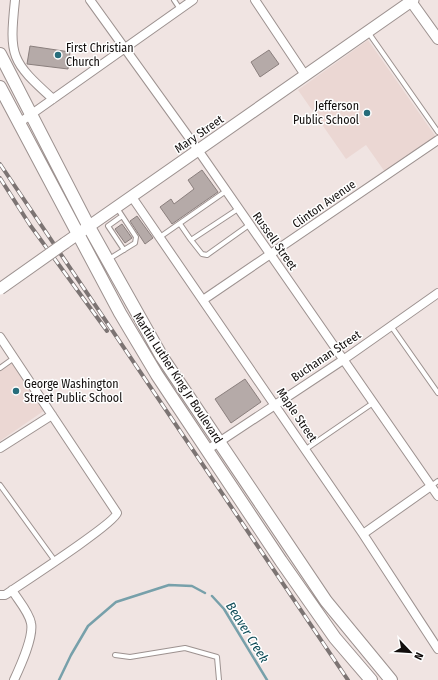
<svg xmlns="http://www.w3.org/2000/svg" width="438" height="680" font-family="'Fira Sans Condensed',sans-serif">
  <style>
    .built { fill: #ebd7d3 }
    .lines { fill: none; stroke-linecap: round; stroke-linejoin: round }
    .stream { stroke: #77a0aa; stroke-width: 2.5 }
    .building { fill: #b5aaa8; stroke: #8a7f7d }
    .service-casing { stroke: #9d9290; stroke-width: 6 }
    .minor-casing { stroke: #9d9290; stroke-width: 10 }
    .tertiary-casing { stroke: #9d9290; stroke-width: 12 }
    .secondary-casing { stroke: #9d9290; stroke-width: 13 }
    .primary-casing { stroke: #9d9290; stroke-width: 14 }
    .service { stroke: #fff; stroke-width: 4 }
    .minor { stroke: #fff; stroke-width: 8 }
    .tertiary { stroke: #fff; stroke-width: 10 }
    .secondary { stroke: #fff; stroke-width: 11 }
    .primary { stroke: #fff; stroke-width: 12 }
    .rail-casing { stroke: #7c7473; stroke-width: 4 }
    .rail { stroke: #fff; stroke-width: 2.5; stroke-dasharray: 8; stroke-linecap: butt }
    .secondary-bridge-casing { stroke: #9d9290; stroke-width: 13; stroke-linecap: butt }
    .secondary-bridge { stroke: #fff; stroke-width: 11 }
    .poi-dot { fill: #276d7b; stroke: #fff; stroke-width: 1.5 }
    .labels { text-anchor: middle; stroke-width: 3; stroke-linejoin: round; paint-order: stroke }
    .poi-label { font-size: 12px; fill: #120e0d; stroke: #fff; text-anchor: start }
    .street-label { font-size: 12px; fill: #120e0d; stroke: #fff }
    .water-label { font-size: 13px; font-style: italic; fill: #0d4b57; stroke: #fff }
  </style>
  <rect width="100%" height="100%" fill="#f0e4e2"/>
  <path class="built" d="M368,40l68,97 -51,35 -19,-27 -20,14 -48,-69z
    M12,363l33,47 -45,31v-70z"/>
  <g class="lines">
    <path class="stream" d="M212,596l12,13 43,71
      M59,680l12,-25 17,-29 28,-24 53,-17 23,1 13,7"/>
  </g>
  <path class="building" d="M30,46l40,6 -2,17 -41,-5z
    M269,50l10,14 -19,13 -9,-15z
    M202,170l16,22 -46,32 -12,-17 11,-8 3,5 20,-15 -6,-9z
    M137,216l16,22 -8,6 -15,-23z
    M122,224l10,14 -7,5 -10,-14z
    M245,379l16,23 -30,21 -16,-24z"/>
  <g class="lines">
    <defs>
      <path id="service" d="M174,0l6,9
        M368,32l70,100
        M238,209l-47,31 11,14 5,1 42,-30
        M122,216l-14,10 16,24
        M180,224l11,16
        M160,237l66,-46
        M109,259l26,-16 1,-6 -19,-29
        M391,326l47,67
        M0,368l14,-10
        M306,449l67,-46
        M0,485l55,76
        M431,486l7,-5
        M115,655l15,2 55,-9 32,9 2,23"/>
      <path id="minor" d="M15,0c-6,57 -4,61 38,99
        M90,0l108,150 240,346
        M255,0l50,75
        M19,123l174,-123
        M132,197l231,337 75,115
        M203,300l235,-160
        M0,337l117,176c-3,11 -96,71 -112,82h-5
        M0,448l52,-33
        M207,450l136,-90 95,-67
        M363,534l68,-48
        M12,590c6,10 17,22 19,33 3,14 -11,44 -17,57"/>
      <path id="tertiary" d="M410,0l28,39"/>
      <path id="secondary" d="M65,243l348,-243"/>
      <path id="primary" d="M0,54l89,173 73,130 164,244 65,79
        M0,87l120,226 37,62 124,186 54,77 36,42"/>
    </defs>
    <use href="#service" class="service-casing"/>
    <use href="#minor" class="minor-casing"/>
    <use href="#tertiary" class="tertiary-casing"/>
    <use href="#secondary" class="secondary-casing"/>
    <use href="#primary" class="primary-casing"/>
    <use href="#service" class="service"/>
    <use href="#minor" class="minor"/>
    <use href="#tertiary" class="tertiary"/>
    <use href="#secondary" class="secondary"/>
    <use href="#primary" class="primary"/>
    <defs>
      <path id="rail" d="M0,164l348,516
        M0,178l30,47 77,106"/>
    </defs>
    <use href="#rail" class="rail-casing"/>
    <use href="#rail" class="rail"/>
    <defs>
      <path id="secondary-bridge" d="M0,289l65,-46"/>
    </defs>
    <use href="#secondary-bridge" class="secondary-bridge-casing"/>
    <use href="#secondary-bridge" class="secondary-bridge"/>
  </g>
  <g class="poi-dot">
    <circle cx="58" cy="55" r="4"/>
    <circle cx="367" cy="113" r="4"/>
    <circle cx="16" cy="391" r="4"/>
  </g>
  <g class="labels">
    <g class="poi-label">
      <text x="66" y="52">First Christian<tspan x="66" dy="14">Church</tspan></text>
      <text x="359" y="110" text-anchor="end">Jefferson<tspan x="359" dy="14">Public School</tspan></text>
      <text x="24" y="388">George Washington<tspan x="24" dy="14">Street Public School</tspan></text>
    </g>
    <g class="street-label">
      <text transform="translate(199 134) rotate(-35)" y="4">Mary Street</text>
      <text transform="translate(324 204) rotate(-35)" y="4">Clinton Avenue</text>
      <text transform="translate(275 241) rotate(55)" y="4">Russell Street</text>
      <text transform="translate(326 356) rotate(-34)" y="4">Buchanan Street</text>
      <text transform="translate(178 378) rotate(57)" y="4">Martin Luther King Jr Boulevard</text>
      <text transform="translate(297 415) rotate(56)" y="4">Maple Street</text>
    </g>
    <g class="water-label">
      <text transform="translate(248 632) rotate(58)" y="5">Beaver Creek</text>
    </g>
  </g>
  <g transform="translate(410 652) rotate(115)" stroke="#ffffff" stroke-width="3" paint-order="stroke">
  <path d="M0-3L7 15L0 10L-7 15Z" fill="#120e0d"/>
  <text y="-6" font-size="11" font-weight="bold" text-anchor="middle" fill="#120e0d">N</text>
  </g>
</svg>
